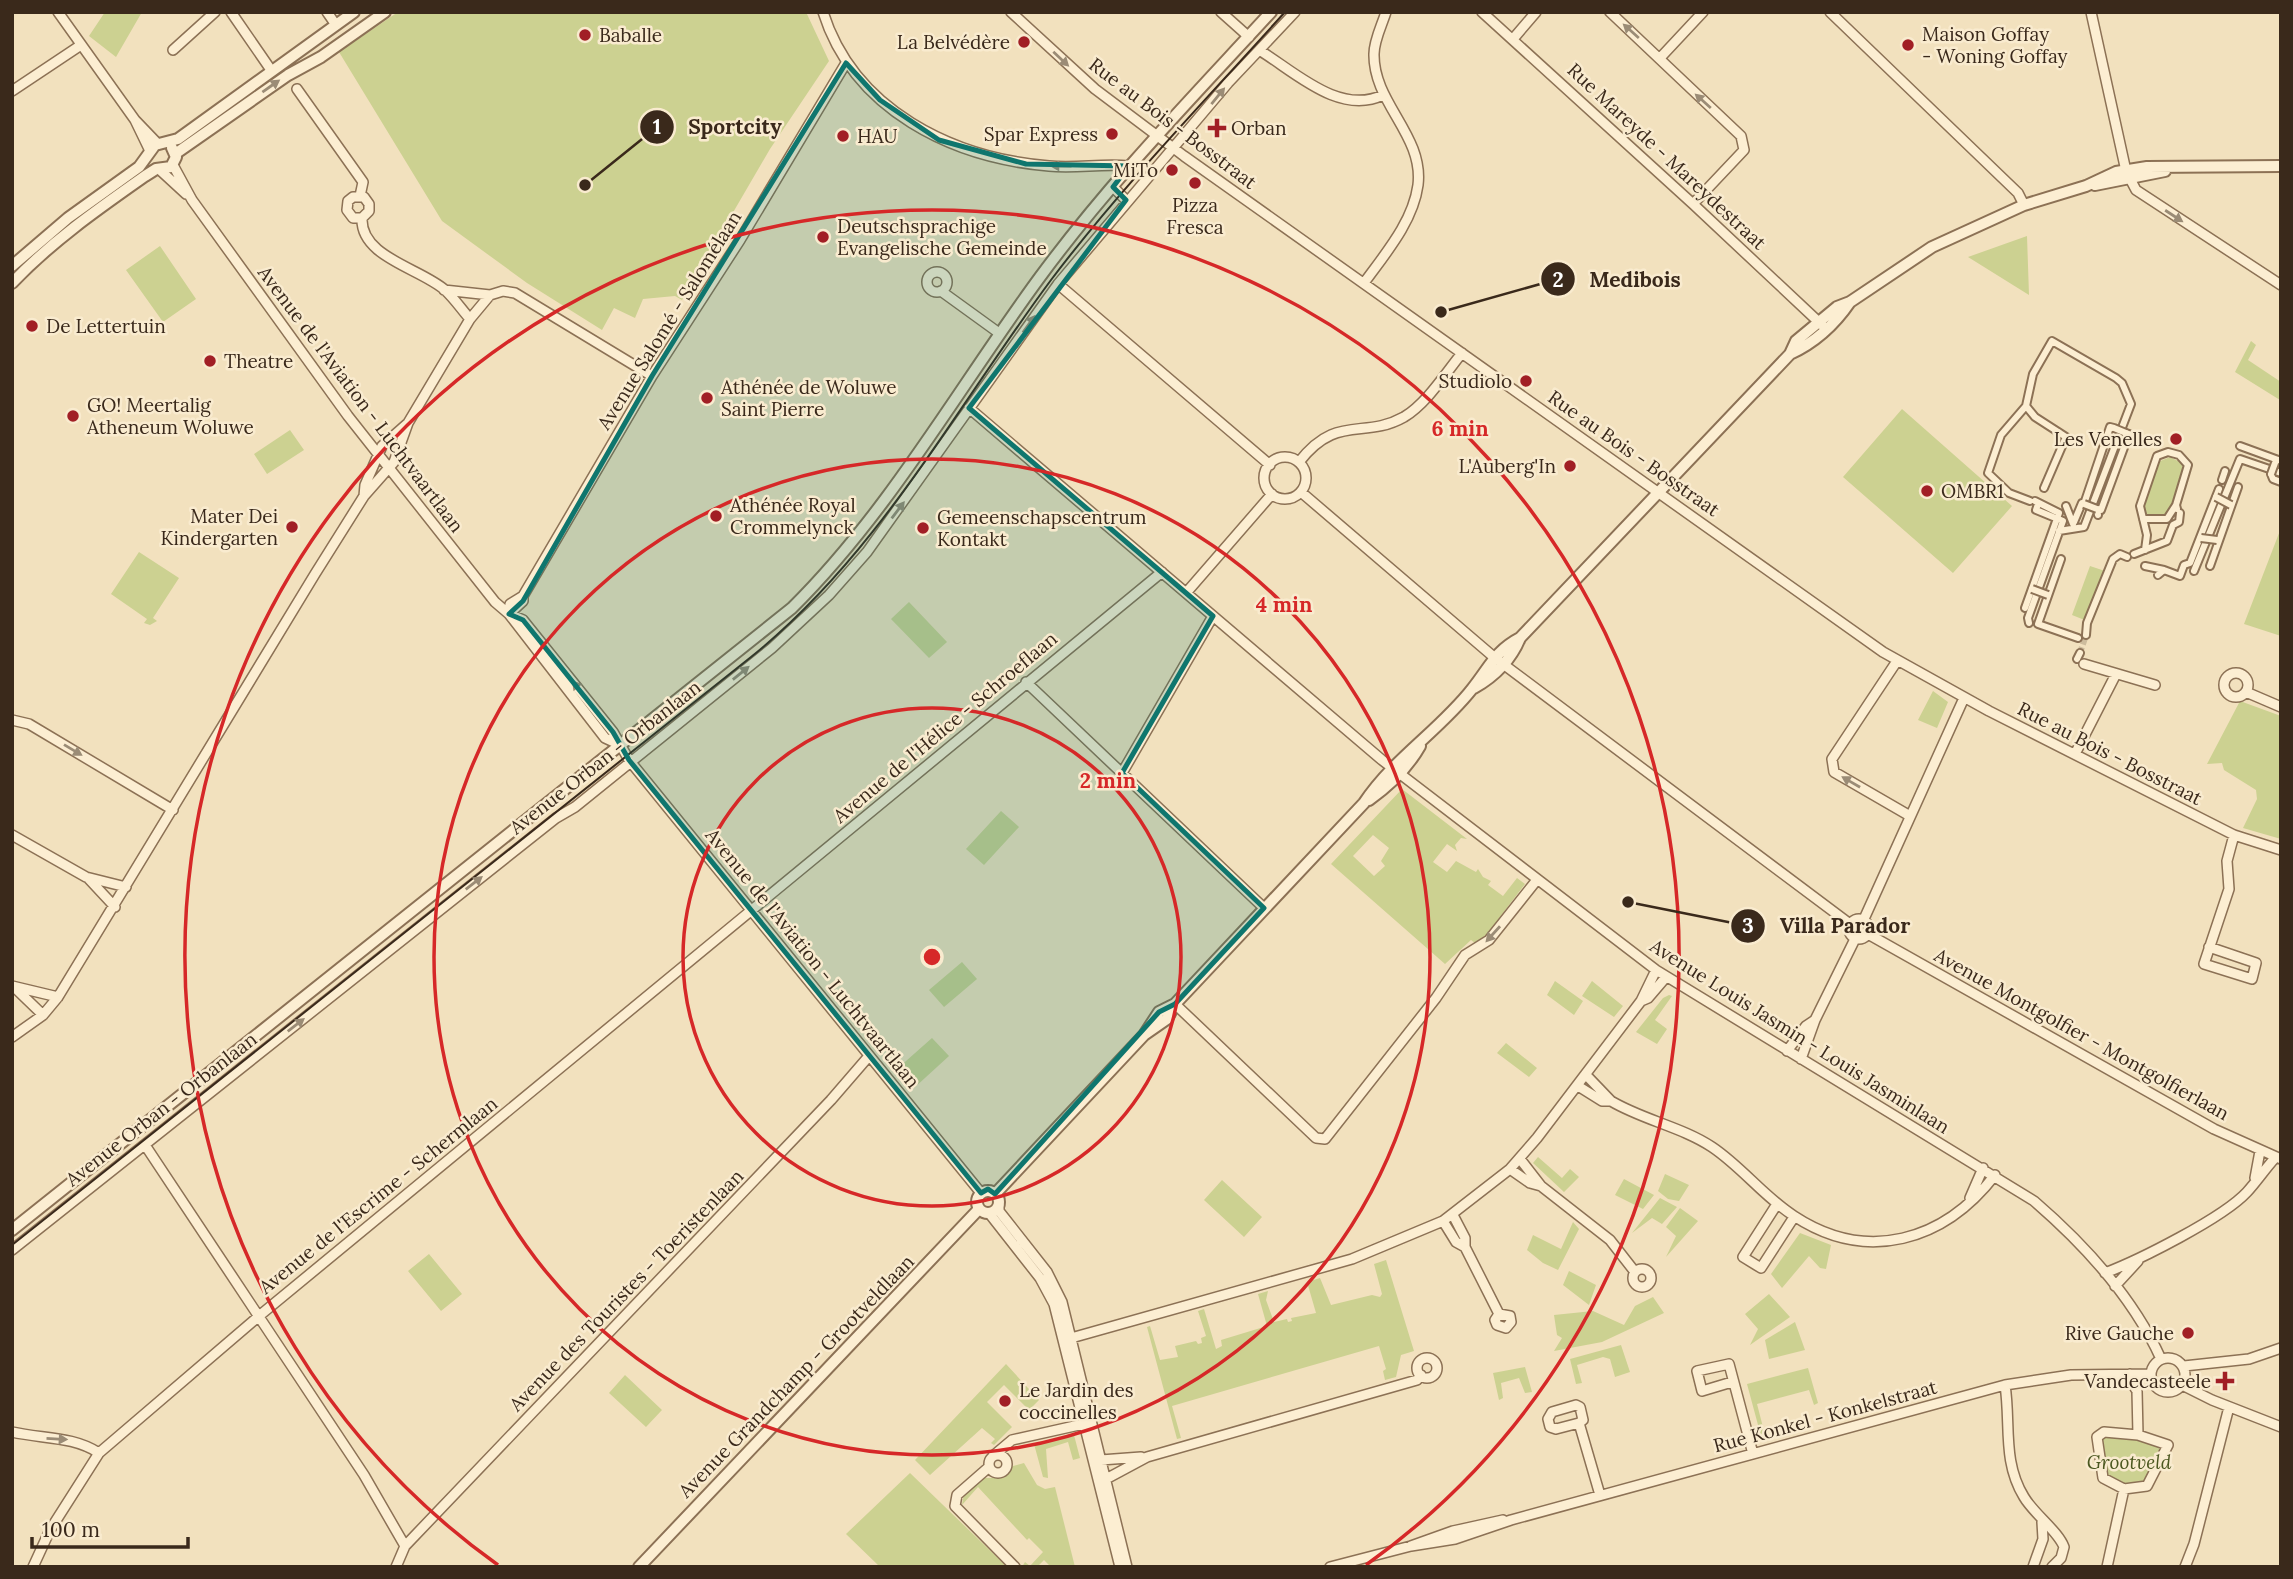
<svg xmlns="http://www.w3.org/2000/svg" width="2293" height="1579" font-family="Lora,serif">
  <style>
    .green { fill: #ccd191; fill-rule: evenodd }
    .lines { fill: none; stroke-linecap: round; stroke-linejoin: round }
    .pedestrian-tunnel { stroke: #cdbc9d; stroke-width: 6; stroke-dasharray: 6 3; stroke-linecap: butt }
    .pedestrian-casing { stroke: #8c7155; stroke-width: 10 }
    .minor-casing { stroke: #8c7155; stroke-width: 12 }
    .tertiary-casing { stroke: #8c7155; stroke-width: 14 }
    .pedestrian { stroke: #fceed2; stroke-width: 6 }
    .minor { stroke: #fceed2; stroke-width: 9 }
    .tertiary { stroke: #fceed2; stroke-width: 10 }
    .tram { stroke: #3a291b; stroke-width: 2 }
    .pedestrian-bridge-casing { stroke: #8c7155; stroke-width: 10; stroke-linecap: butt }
    .pedestrian-bridge { stroke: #fceed2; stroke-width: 6 }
    .oneway { fill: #9b8c76 }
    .marked { fill: #0f766e; fill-opacity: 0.2; stroke: #0f766e; stroke-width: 5; stroke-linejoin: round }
    .ring { fill: none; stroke: #d62828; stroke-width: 3.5 }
    .poi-dot { fill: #a11f25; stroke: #f9ebcf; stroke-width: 2.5 }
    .labels { text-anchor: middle; stroke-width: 5; stroke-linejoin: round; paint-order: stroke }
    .poi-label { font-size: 19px; fill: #3a291b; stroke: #f9ebcf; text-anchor: start }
    .street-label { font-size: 19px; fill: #3a291b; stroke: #f9ebcf }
    .park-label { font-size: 19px; font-style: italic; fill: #4c5820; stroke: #f9ebcf }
    .centre { fill: #d62828; stroke: #f9ebcf; stroke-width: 3.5 }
    .ring-label { font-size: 21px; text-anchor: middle; font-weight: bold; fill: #d62828; stroke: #f9ebcf; stroke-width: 5; stroke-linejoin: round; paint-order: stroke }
    .leader { fill: none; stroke: #3a291b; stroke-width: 2.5 }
    .callout-dot { fill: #3a291b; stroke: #f9ebcf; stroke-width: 2.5 }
    .mark-label { font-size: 21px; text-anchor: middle; font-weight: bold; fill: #fff }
    .callout-label { font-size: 21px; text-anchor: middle; font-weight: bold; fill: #3a291b; stroke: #f9ebcf; stroke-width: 5; stroke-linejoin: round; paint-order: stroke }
  </style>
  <rect width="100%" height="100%" fill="#f2e1be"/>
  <path class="green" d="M105,12h37l-26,45 -27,-21z
    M398,12h408l23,49 -59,88 -88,151 -7,-4 -32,3 -8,19 -21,-10 -12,22 -75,-47 -85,-62 -103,-169z
    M2027,236l2,59 -61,-38z
    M160,246l36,53 -33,23 -37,-52z
    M2251,341l5,4 -8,15 33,22 -1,18 -45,-28z
    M1902,409l110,97 -59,67 -110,-96z
    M290,430l14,20 -37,24 -13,-20z
    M2170,457l12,6 2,10 -16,41 -2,3h-15l-7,-6 -1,-7 15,-42z
    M2281,528v108l-37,-12z
    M139,552l40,26 -26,40 4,3 -7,4 -6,-2 3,-4 -36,-25z
    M2090,566l15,5 -18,50 -15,-6z
    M909,602l38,40 -18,16 -38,-39z
    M1933,691l15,11 -11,26 -19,-8z
    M2240,701l41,15v123l-38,-11 14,-29 -1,-9 -32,-20 -2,-7 -15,1z
    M1402,789l65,50 -6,-1 -6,7 2,6 -10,-7 -14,18 14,10 9,-11 20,11 2,-3 5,8 8,4 -3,4 15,11 14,-18 8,6 -38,50 -12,9 -4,-3 -26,24 -114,-100zM1373,835l16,13 -8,13 4,5 -11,10 -21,-20z
    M1001,811l18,16 -35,38 -18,-16z
    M962,962l15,17 -33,28 -15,-17z
    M1555,981l28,20 -9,14 -27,-20z
    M1592,981l31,25 -9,11 -32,-21z
    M1669,995l3,1 -17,24 12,9 -10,15 -21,-12 27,-34z
    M932,1038l17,18 -35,32 -17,-19z
    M1506,1043l31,25 -8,9 -32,-24z
    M1538,1157l24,21 8,-9 9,8 -15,15 -31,-29z
    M1665,1174l24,11 -10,16 -11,-2 -10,-8z
    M1624,1179l30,16 -11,14 -28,-14z
    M1222,1180l40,37 -18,20 -40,-37z
    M1660,1198l17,9 -15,17 -10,-6 -20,15z
    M1680,1208l18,13 -32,36 10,-21 -10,-9z
    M1573,1222l6,7 -21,41 -15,-7 -16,-13 6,-15 28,14z
    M1800,1233l31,12 -5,24 -6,-1 -11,-12 -27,32 -11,-14z
    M429,1254l33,40 -21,17 -33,-40z
    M1386,1260l28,91 -13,4 -5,22 -11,3 -2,-9 3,-2 -7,-23 -207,60 9,32 -4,1 -30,-112 3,-1 10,34 18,-3 -3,-11 21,-5 2,3 4,-1 -1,-5 5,-2 -8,-25 6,-2 12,40 6,-3 -1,-6 46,-14 -9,-32 10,-3 -2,9 8,22 13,-3 1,3 4,-1 -1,-3 25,-5 -9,-31 13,-4 11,27 41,-10 8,2 2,-3 -8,-30z
    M1569,1271l27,14 -7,20 -26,-20z
    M1769,1294l21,23 -40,28 8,-16 -13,-15z
    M1653,1297l11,16 -62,29 -48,9 8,-13 -5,-3 -3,-20 39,-4 31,14 11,-19z
    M1795,1322l10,28 -36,9 -4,-19z
    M1621,1345l9,27 -15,5 -5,-18 -7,-2 -26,8 5,18 -6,1 -6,-25z
    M1006,1364l33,36 -10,10 -25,-25 -17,17 25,25 -18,18 -3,-2 4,-4 -13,-11 -52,47 -15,-15z
    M1525,1367l7,25 -7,1 -6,-15 -18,5 2,15 -4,2 -6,-27z
    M1808,1368l10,35 -4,2 -5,-15 -52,14 8,31 -4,1 -14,-52z
    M625,1375l37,35 -16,17 -37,-34z
    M1074,1435l6,23 -7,2 -5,-18 -22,7 2,29 -5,-1 -9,-33z
    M2101,1436h27l35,9 -18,39 -18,2 -20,-7z
    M1024,1463l13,22 8,4 10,-2 20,80h-24l-7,-7 -7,7h-15l3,-5 5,4 13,-14 -14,-14 -2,2 -49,-53 -16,18 2,-12 18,-15h22l9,-12z
    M910,1473l97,94h-127l-34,-33z"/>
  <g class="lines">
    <path class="pedestrian-tunnel" d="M2080,653l6,-18"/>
    <defs>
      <path id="pedestrian" d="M2026,406l-25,29 -13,38 21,20 21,8
        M2240,446l41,15
        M2271,474l2,5 8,3
        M2222,480l3,-9
        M2044,488l22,-51 -31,-20 -9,-11 7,-32 19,-33 64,37 6,5 9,21 -47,123 -25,4
        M2038,504l-2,6 17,7
        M2084,504l26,-77 4,1
        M2066,506l7,18
        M2098,515l-1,-6 4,1 28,-76 -3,-1
        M2143,519h24l9,-14
        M2074,522l8,-19
        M2145,550l2,-15 -7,-29 17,-50 11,-4 11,3 9,10 -12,40 1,4
        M2134,554l33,-13 6,-16 6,-3 1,-9
        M2061,559l-23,65 40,14
        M2145,566l19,4
        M2210,566l28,-79
        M2194,571l46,-112 41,14
        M2158,575l6,-5 16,6 4,-11 6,-2 29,-74
        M2025,608l34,-95 -24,-12
        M2029,623l-1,-5 35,-97 -7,-3
        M2086,635l1,-12 26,-64 7,-5 7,3
        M2077,659l3,-6"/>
      <path id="minor" d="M58,12l77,108 15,31
        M231,12l40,58
        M327,12l9,13
        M823,12c31,98 129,146 226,154 27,3 53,-3 80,0
        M1011,12l84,77 89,67 699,496 106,59 245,124 47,15
        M1221,12l28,25
        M1482,12l211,192 130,122
        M1610,12l131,124 3,14 -51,54
        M1830,12l188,181 6,12
        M2091,12l35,159 10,19 145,95
        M1513,39l23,-27
        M173,50l42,-38
        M1259,50c35,21 80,66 124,45
        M1660,58l43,-46
        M297,89l66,93 -3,14
        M12,91l69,-46
        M135,120l23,24
        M173,165l19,35 156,216 147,186 14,12 14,6 90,112 16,28 352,433
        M161,171l25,23
        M1113,187l13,13
        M362,218h-9l-6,-8 1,-9 5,-4h11l5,7v7l-7,7c-2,39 58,50 83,72 9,8 17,20 25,29
        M927 282a10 10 0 1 1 20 0a10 10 0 1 1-20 0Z
        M1364,283c21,-29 49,-61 54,-98 6,-50 -45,-82 -44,-131 0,-14 8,-29 12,-42
        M1058,284l212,181
        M444,290l46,5 13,-4 12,2 137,83
        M941,291l58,42
        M969,408l413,352 274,210 378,231c51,44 99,96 127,158
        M1264 478a21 21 0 1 1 42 0a21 21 0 1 1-42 0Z
        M1299,462c38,-49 64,-22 105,-45 23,-14 41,-43 58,-64
        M1301,492l194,166 355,266
        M364,496l1,-11 17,-39 26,-23 62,-104 20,-24
        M1186,593l86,-99
        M509,614l14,-13v-5l129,-220 88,-136 106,-177
        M509,614l96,124 13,6
        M509,614l1,-10 13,-8
        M1897,661l-65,98 2,13 76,44
        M2084,664l71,21
        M2224 685a12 12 0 1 1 24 0a12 12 0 1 1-24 0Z
        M1026,682l238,226
        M2246,692l35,15
        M12,720l17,4 144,86
        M2075,754l41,-80
        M1122,773l91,-157
        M12,835l74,42 40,10
        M88,878l27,29
        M1849 929a10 10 0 1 1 20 0a10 10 0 1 1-20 0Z
        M1864,919l100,-221
        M1868,934l346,195 67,30
        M2209,947l47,16 -4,16 -48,-15 25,-75 -2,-28 7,-26
        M12,986l46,11
        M14,987l29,28
        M1641,1001l7,-3 18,-21
        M1175,1004l141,134 9,1 111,-141 29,-43 24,-15 47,-59
        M12,1037l31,-22 15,-18 257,-423 49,-78 30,-34 14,-39
        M1787,1051l19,-25 9,-6
        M1801,1059l14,-39 40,-81
        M1587,1076l24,25
        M1578,1086l24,15h9c32,19 71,26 101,46 30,20 52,50 82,69 73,48 150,25 201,-41
        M145,1145l219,330 41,71
        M1520,1159l21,27 69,54 25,32
        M1510,1169l20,14 11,3
        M2255,1178l5,-27
        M1970,1198l13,-30
        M1777,1204l-34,53 18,11 33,-51
        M999,1205v6l48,61 15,30 65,265
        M989,1213l51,65 14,26 66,263
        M1453,1215l12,23v9l34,67 -4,6 2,5 9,3 5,-6 -1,-6 -11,-2
        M1443,1221l13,21 9,5
        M12,1250l544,-432 19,-11 197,-159 57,-53 38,-43 191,-268 170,-201 67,-71
        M1633 1278a9 9 0 1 1 18 0a9 9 0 1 1-18 0Z
        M2105,1273c34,-13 118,-55 142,-81 10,-11 18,-23 28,-34
        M2115,1286l23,-25
        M1064,1340l288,-81 91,-38 67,-52 27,-31 104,-137 15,-31
        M2151 1375a17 17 0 1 1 34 0a17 17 0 1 1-34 0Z
        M1417 1368a10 10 0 1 1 20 0a10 10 0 1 1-20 0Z
        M2184,1366l65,-7 32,-11
        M2130,1374l1,8 6,9 1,44
        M1732,1382l-30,9 -5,-20 32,-7 24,90
        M2005,1385c6,39 -3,76 19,112 10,17 34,34 40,50l-3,11 -9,9
        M2182,1385l30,15 69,27
        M1579,1423l-23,6 -6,-2 -2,-8 4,-7 24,-7 4,2 3,13 -4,3 21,72
        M12,1432c31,7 61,4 87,21
        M2104,1432l34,3 30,10 -21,41 -23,3 -21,-11 -6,-41z
        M989 1464a9 9 0 1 1 18 0a9 9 0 1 1-18 0Z
        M993,1456l19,-16 76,-17
        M1097,1463l4,-3 40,-3
        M989,1467l-32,28 -2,11 60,61
        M1102,1478l4,1 41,-22 270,-77 4,-5
        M1411,1546l44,-7 56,-19 494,-135 66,-10 80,-1
        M33,1567l17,-37 49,-77 160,-137 903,-744
        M396,1567l9,-21 426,-446 38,-44
        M1330,1567l81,-21 42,-15 50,-11
        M2033,1567l10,-28 -1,-17
        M2107,1567l17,-78
        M2185,1567l9,-23 35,-137"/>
      <path id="tertiary" d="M175,154l113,-79 33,-18 64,-45
        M2095,185l70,-14
        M12,266l56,-48 71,-51 16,-22 23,-6 176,-127
        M12,283c40,-42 86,-74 133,-107l11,-7 15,-2 5,-10 -4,-9
        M1790,354c24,-11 45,-30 60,-52
        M1474,688c21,-12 37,-28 46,-50
        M1369,800c21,-15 38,-31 51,-54
        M1144,1035l23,-16 8,-15 189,-201c30,-45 75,-72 108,-114 17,-21 23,-38 48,-51l270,-284 6,-13 41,-34 13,-5 82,-55 92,-42 62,-19 30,-14 31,-5 134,-1
        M977 1202a11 11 0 1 1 22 0a11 11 0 1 1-22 0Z
        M995,1194l149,-159 15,-23 16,-8
        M12,1230l780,-622c98,-97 167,-221 248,-331 70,-95 152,-179 231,-265
        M639,1567l340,-358"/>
    </defs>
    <use href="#pedestrian" class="pedestrian-casing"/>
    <use href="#minor" class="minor-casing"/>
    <use href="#tertiary" class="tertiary-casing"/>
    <use href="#pedestrian" class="pedestrian"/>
    <use href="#minor" class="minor"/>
    <use href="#tertiary" class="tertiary"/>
    <path class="tram" d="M12,1245l739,-588c127,-102 204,-248 300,-377 71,-94 155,-180 234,-268"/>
    <defs>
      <path id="pedestrian-bridge" d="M2114,428l12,5
        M2271,474l4,-11
        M2216,497l15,8
        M2084,504l13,5
        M2201,538l16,2
        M2032,589l16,6"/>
    </defs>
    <use href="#pedestrian-bridge" class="pedestrian-bridge-casing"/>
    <use href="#pedestrian-bridge" class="pedestrian-bridge"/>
  </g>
  <defs><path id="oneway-solid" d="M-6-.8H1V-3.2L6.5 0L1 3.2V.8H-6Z" transform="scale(1.75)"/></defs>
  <g class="oneway">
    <use href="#oneway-solid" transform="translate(1631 31) rotate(-138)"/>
    <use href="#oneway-solid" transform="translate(1061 59) rotate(43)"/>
    <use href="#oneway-solid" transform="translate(271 86) rotate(-35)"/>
    <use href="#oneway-solid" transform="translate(1218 96) rotate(-51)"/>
    <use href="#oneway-solid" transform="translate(1703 101) rotate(-138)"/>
    <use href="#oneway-solid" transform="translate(1061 166) rotate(-180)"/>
    <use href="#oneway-solid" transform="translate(2174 216) rotate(33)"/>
    <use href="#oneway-solid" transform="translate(1029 324) rotate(-54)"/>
    <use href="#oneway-solid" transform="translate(898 510) rotate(-53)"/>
    <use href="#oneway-solid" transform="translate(741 673) rotate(-39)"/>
    <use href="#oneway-solid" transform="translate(579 689) rotate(-129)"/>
    <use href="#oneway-solid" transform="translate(73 750) rotate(31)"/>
    <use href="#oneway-solid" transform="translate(1851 782) rotate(-150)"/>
    <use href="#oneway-solid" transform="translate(474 883) rotate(-38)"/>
    <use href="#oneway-solid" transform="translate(1493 934) rotate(132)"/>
    <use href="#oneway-solid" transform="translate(296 1025) rotate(-38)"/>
    <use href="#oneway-solid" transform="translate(57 1439) rotate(3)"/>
  </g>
  <path class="marked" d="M846,63l34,37 59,40 87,24 103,2 -16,21 13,13 -157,208 244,208 -91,157 142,135 -89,96 -16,8 -164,182 -7,-5 -7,4 -352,-433 -16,-28 -90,-112 -14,-6 14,-13 129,-225z"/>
  <g class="ring">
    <circle cx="932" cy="957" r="249"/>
    <circle cx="932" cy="957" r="498"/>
    <path d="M498 1565A747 747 0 1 1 1366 1565"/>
  </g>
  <g class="poi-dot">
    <circle cx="585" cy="35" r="7"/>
    <circle cx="1024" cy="42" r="7"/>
    <circle cx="1908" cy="45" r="7"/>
    <path d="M1213.5 117.5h7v7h7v7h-7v7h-7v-7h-7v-7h7z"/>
    <circle cx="1112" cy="134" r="7"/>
    <circle cx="843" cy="136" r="7"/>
    <circle cx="1172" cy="170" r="7"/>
    <circle cx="1195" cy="183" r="7"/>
    <circle cx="823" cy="237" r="7"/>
    <circle cx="32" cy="326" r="7"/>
    <circle cx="210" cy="361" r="7"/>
    <circle cx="1526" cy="381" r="7"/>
    <circle cx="707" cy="398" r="7"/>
    <circle cx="73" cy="416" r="7"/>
    <circle cx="2176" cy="439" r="7"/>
    <circle cx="1570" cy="466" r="7"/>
    <circle cx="1927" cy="491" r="7"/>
    <circle cx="716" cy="516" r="7"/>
    <circle cx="292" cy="527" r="7"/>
    <circle cx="923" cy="528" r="7"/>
    <circle cx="2188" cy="1333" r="7"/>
    <path d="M2221.5 1370.5h7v7h7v7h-7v7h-7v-7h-7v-7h7z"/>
    <circle cx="1005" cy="1401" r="7"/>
  </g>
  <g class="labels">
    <g class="poi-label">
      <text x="1922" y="41">Maison Goffay<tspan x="1922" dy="22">- Woning Goffay</tspan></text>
      <text x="599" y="42">Baballe</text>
      <text x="1010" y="49" text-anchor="end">La Belvédère</text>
      <text x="1231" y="135">Orban</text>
      <text x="1098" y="141" text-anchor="end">Spar Express</text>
      <text x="857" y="143">HAU</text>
      <text x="1158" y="177" text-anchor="end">MiTo</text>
      <text x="1195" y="212" text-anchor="middle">Pizza<tspan x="1195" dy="22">Fresca</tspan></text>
      <text x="837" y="233">Deutschsprachige<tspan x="837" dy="22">Evangelische Gemeinde</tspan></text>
      <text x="46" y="333">De Lettertuin</text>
      <text x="224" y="368">Theatre</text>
      <text x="1512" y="388" text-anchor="end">Studiolo</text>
      <text x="721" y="394">Athénée de Woluwe<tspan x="721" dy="22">Saint Pierre</tspan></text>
      <text x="87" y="412">GO! Meertalig<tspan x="87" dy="22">Atheneum Woluwe</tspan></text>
      <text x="2162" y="446" text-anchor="end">Les Venelles</text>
      <text x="1556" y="473" text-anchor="end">L'Auberg'In</text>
      <text x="1941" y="498">OMBR1</text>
      <text x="730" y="512">Athénée Royal<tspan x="730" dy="22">Crommelynck</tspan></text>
      <text x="278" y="523" text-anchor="end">Mater Dei<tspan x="278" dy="22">Kindergarten</tspan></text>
      <text x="937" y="524">Gemeenschapscentrum<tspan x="937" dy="22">Kontakt</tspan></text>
      <text x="2174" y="1340" text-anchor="end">Rive Gauche</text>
      <text x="2211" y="1388" text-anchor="end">Vandecasteele</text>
      <text x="1019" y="1397">Le Jardin des<tspan x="1019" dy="22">coccinelles</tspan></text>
    </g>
    <g class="street-label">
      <text transform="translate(1173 123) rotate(37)" y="7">Rue au Bois - Bosstraat</text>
      <text transform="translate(1667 156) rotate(43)" y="7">Rue Mareyde - Mareydestraat</text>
      <text transform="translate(669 320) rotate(-58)" y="7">Avenue Salomé - Salomélaan</text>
      <text transform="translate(361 399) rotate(53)" y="7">Avenue de l'Aviation - Luchtvaartlaan</text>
      <text transform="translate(1634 453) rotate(35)" y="7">Rue au Bois - Bosstraat</text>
      <text transform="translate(945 727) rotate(-40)" y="7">Avenue de l'Hélice - Schroeflaan</text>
      <text transform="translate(2110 753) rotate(27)" y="7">Rue au Bois - Bosstraat</text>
      <text transform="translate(605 757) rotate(-38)" y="7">Avenue Orban - Orbanlaan</text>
      <text transform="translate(813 958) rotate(51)" y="7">Avenue de l'Aviation - Luchtvaartlaan</text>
      <text transform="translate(2082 1034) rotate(29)" y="7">Avenue Montgolfier - Montgolfierlaan</text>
      <text transform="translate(1800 1036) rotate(32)" y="7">Avenue Louis Jasmin - Louis Jasminlaan</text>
      <text transform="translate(161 1109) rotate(-38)" y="7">Avenue Orban - Orbanlaan</text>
      <text transform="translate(378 1195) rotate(-39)" y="7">Avenue de l'Escrime - Schermlaan</text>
      <text transform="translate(626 1290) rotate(-46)" y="7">Avenue des Touristes - Toeristenlaan</text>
      <text transform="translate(796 1376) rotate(-46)" y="7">Avenue Grandchamp - Grootveldlaan</text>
      <text transform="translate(1825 1416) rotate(-15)" y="7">Rue Konkel - Konkelstraat</text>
    </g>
    <g class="park-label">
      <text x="2129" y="1469">Grootveld</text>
    </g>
  </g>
  <circle cx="932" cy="957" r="10" class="centre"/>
  <g class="ring-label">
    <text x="1460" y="436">6 min</text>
    <text x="1284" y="612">4 min</text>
    <text x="1108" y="788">2 min</text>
  </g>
  <path class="leader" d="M585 185L657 127M1441 312L1558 279M1628 902L1748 926"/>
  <g class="callout-dot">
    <circle cx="585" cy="185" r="7"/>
    <circle cx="1441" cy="312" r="7"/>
    <circle cx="1628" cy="902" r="7"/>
    <circle cx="657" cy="127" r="18"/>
    <circle cx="1558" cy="279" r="18"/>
    <circle cx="1748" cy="926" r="18"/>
  </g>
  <g class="mark-label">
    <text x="657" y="134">1</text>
    <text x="1558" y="287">2</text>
    <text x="1748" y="933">3</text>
  </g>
  <g class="callout-label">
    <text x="735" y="134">Sportcity</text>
    <text x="1635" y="287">Medibois</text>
    <text x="1845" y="933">Villa Parador</text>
  </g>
  <rect width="2293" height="1579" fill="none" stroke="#3a291b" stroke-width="28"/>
  <path d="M32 1537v10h156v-10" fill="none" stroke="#3a291b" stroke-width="3.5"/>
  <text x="42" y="1537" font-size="21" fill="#3a291b" stroke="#f9ebcf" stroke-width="5" paint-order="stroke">100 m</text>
</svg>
